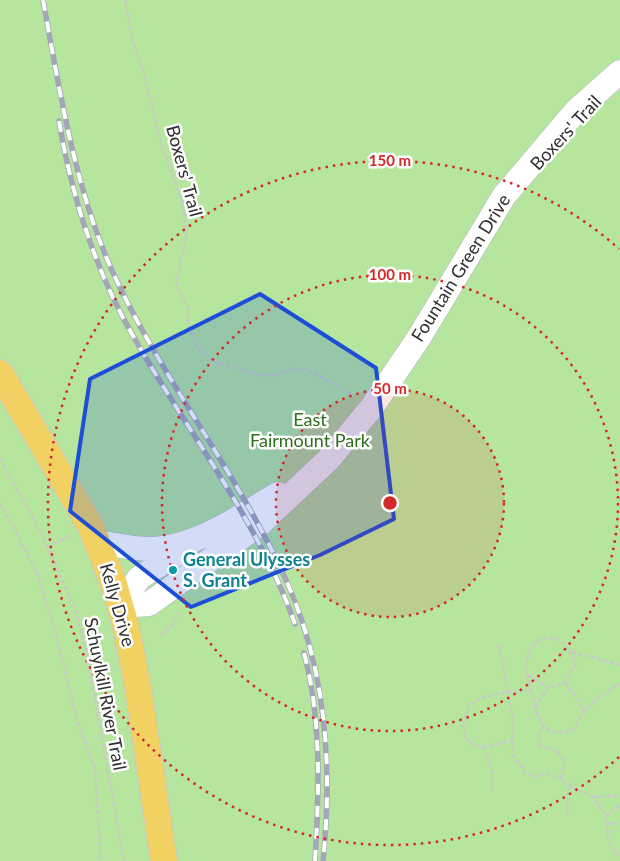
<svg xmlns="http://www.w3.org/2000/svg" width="620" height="861" font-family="Lato,sans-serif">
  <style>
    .green { fill: #b6e59e }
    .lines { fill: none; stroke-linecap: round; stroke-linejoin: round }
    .secondary-casing { stroke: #b4b7c1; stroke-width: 25 }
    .primary-casing { stroke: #c9c9c9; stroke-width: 28 }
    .path { stroke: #c9c9c9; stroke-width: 2.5; stroke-dasharray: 4 2.5; stroke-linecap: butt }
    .secondary { stroke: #fff; stroke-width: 24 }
    .primary { stroke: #f2d163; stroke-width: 26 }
    .rail-casing { stroke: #a3a6b8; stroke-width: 5.5 }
    .rail { stroke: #fff; stroke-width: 4; stroke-dasharray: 11; stroke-linecap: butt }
    .marked { fill: #1d4ed8; fill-opacity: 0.2; stroke: #1d4ed8; stroke-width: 4; stroke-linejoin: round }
    .ring { fill: none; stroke: #d62828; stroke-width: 2.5; stroke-dasharray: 2.5 5 }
    .culture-dot { fill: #0f9aa8; stroke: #fff; stroke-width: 2 }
    .labels { text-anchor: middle; stroke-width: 5; stroke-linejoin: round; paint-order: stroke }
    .street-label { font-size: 18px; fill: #2e2e2e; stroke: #fff }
    .park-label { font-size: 18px; fill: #2c6e1b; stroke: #fff }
    .culture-label { font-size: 18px; font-weight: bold; fill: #0d838f; stroke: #fff; text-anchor: start }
    .centre { fill: #d62828; stroke: #fff; stroke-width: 2.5 }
    .ring-label { font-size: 15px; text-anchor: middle; font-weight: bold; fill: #d62828; stroke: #fff; stroke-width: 5; stroke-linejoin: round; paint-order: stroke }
  </style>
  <rect width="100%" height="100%" fill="#efe9e1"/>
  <path class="green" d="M0,0h620v861h-620z"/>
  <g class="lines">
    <defs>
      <path id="secondary" d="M98,542c18,3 39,8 58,7 45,-4 84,-33 122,-55
        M121,606l28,-2 112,-81 68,-64 43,-52 48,-71 84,-140 72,-85 44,-39
        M121,606l18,-28 47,-30"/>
      <path id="primary" d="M0,373l90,152 24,59 12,42 12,62 26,173"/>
    </defs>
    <use href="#secondary" class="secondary-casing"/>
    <use href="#primary" class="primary-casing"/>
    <path class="path" d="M125,0l7,40 13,38 17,69 19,51 6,36 -11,49 11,24 1,18 10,24 19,14 43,12h15l20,-6 13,1 47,26
      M0,459l41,73 34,77 12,45 37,207
      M0,503l37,69 20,66 20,82 18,49 6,92
      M48,547l24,-13
      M161,635l12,-11 6,-11
      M497,646l3,2 12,67 1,40 12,17 9,5 12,-4 15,6
      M572,652l48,13
      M529,675l19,13
      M535,707l13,-19 17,-6 10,-18c-5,-29 -39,-37 -47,-8 -4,12 1,26 4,38 6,23 10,47 41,35l10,-16c-2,-17 -10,-17 -18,-31
      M583,713l14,-15 23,-15
      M544,726c-7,7 -7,11 -3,20l17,6 7,9 -4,18 9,7 23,11 13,19 2,23 9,17 3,-2
      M512,740c-11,3 -23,8 -34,6 -22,-5 -17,-38 0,-46 16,-8 36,-8 53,-10
      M483,746l8,22 2,23
      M594,797l26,-1
      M567,815v-23l3,-6
      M606,816l14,-12
      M607,824l10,-1"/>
    <use href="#secondary" class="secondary"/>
    <use href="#primary" class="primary"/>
    <defs>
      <path id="rail" d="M43,0c17,93 32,191 72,277 49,105 124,198 171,303 40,89 47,185 37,281
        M59,121c13,77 37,152 77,220 53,93 123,181 159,283
        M304,653c18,67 15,139 11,208"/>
    </defs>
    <use href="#rail" class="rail-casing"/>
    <use href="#rail" class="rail"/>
  </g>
  <path class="marked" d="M260,294l116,74 18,151 -74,36 -129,52 -121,-96 20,-132z"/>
  <circle cx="390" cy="503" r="114" fill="#d62828" fill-opacity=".12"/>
  <g class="ring">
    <circle cx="390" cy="503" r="114"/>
    <circle cx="390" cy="503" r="228"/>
    <path d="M619 757A342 342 0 1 1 619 249"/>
  </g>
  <circle class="culture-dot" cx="173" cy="570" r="5"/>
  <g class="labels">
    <g class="street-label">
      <text transform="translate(566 133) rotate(-47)" y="6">Boxers' Trail</text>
      <text transform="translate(184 171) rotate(75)" y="6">Boxers' Trail</text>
      <text transform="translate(461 268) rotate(-58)" y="6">Fountain Green Drive</text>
      <text transform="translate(117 605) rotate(74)" y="6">Kelly Drive</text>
      <text transform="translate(105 694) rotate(79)" y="6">Schuylkill River Trail</text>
    </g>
    <g class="park-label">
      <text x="310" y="426">East<tspan x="310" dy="21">Fairmount Park</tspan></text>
    </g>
    <g class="culture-label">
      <text x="183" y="566">General Ulysses<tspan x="183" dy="21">S. Grant</tspan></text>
    </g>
  </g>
  <circle cx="390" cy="503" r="8" class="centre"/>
  <g class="ring-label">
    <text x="390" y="166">150 m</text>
    <text x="390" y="280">100 m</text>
    <text x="390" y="394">50 m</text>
  </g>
</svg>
